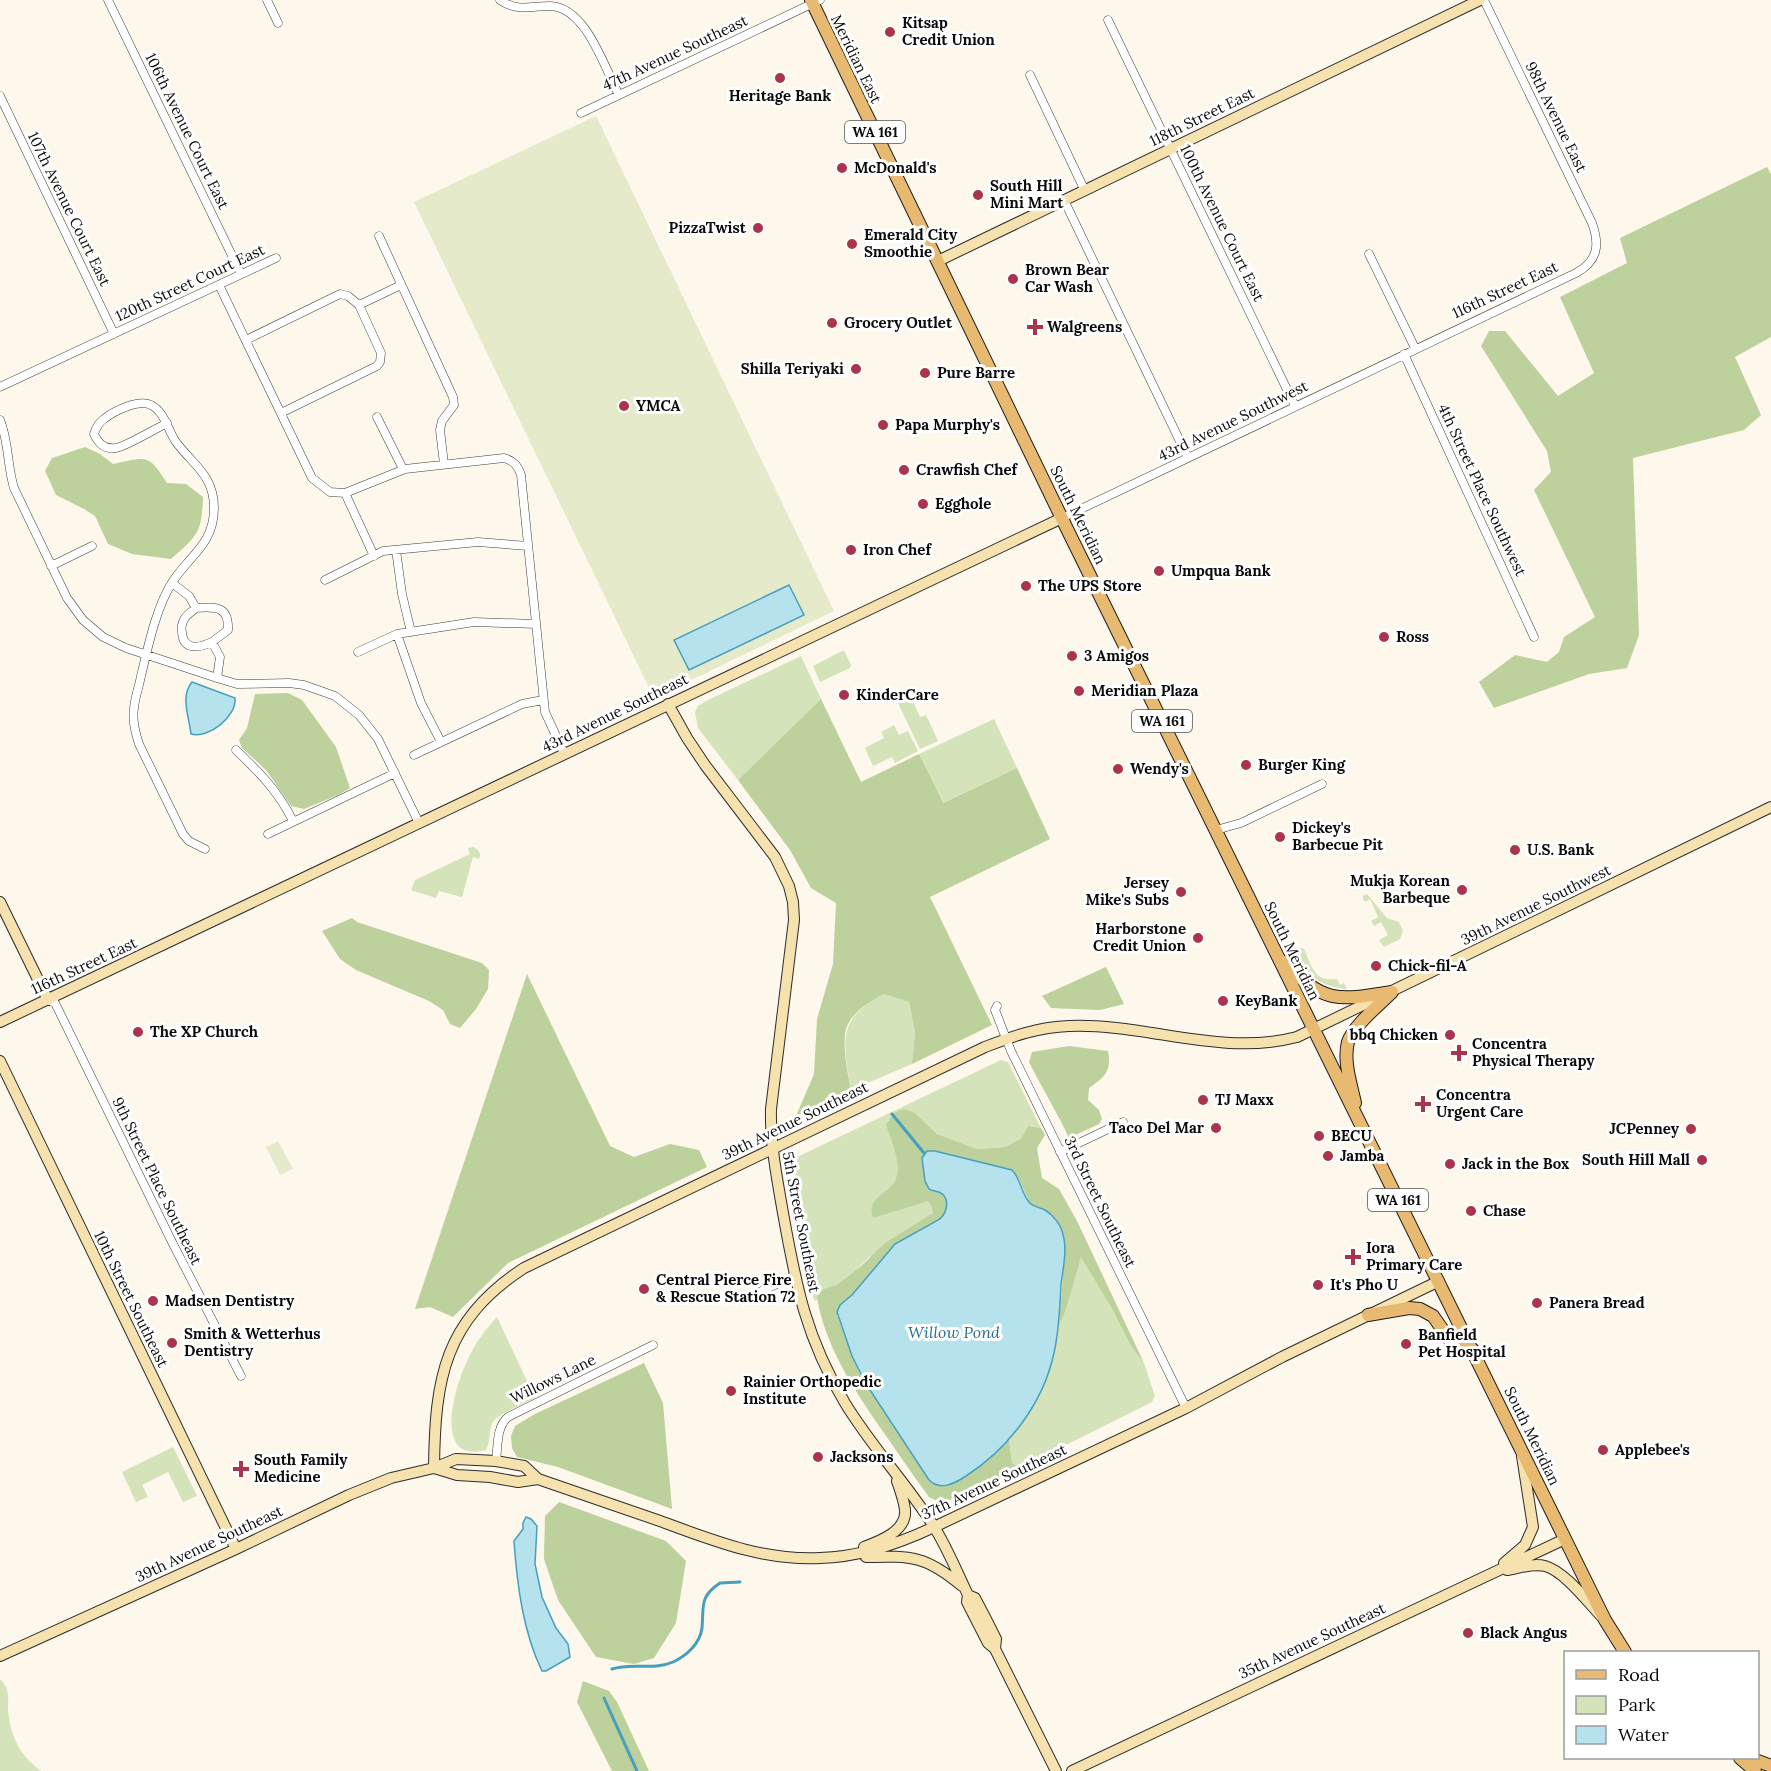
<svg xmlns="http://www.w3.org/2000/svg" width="1771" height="1771" font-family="Lora,serif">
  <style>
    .green { fill: #d5e3ba }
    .forest { fill: #bcd19b }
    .pitch { fill: #e5ebca }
    .water { fill: #b6e2ee; stroke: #469fbc; stroke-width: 1.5 }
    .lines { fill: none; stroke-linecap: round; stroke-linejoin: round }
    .stream { stroke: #469fbc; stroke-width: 3 }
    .street-casing { stroke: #3e3e3e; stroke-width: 9 }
    .secondary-casing { stroke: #2d2d2d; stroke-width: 12 }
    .primary-casing { stroke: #1c1c1c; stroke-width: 14 }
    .street { stroke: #fff; stroke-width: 8 }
    .secondary { stroke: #f5e2ae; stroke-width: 10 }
    .primary { stroke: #e8b970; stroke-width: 12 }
    .poi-dot { fill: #aa344c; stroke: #fff; stroke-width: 2 }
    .labels { text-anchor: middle; stroke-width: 6; stroke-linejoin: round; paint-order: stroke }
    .shield { fill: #fff; stroke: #545454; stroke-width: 1.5 }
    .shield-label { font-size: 14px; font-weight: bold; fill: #0b0b0b }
    .poi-label { font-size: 15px; font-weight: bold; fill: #0b0b0b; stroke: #fff; text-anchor: start }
    .street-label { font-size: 15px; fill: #0b0b0b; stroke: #fff }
    .water-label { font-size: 16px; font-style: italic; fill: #246f8d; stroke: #fff }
  </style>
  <rect width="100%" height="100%" fill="#fdf7ec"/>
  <path class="green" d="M844,650l7,15 -1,3 -30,14 -7,-16z
    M801,656l20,43 -83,81 -40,-52 -3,-16 3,-6 8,-5z
    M910,695l10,22 6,-2 12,26 -18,8 -24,-50z
    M994,719l23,49 -75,35 -23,-49z
    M894,725l5,10 9,-4 10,20 -23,12 -3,-6 -19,9 -8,-18 19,-10 -3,-6z
    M473,847c5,2 9,6 6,12l-6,-2 -11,40 -23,-6 -3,7 -25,-8 4,-10 55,-26 -2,-6z
    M1367,894l20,24 12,4 4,9 -3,8 -16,8 -5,-7 9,-5 -7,-13 -7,4 -3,-5 7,-4 -8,-18 -5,3 -2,-3v-3z
    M1298,947l6,2c8,18 10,33 33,30l3,6 4,-2 3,6c-25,-2 -41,-13 -52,-36z
    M884,994l25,8 6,30 -3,32 -61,26c-8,-47 -15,-72 33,-96z
    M1001,1060l7,2 33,66 -13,-2 -7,14 -16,7 -28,2 -40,-15 -22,-21 23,100 -70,45c-15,17 -36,28 -53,43 -8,-12 -24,-126 -20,-141l4,-4z
    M1081,1256l30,51 20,39 13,17 11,33 -3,6 -132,66 -8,-5 -3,-23 25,-35 15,-35 5,-14 5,-30 7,-16z
    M497,1317l38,81c-9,5 -36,15 -42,24 -5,8 -2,19 -7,28 -55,14 -31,-65 -18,-91 7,-16 17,-29 29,-42z
    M173,1447l24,49 -14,6 -15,-30 -26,13 6,12 -12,5 -14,-30z
    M0,1679c10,10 8,17 8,31 2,25 12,46 33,61h-41z"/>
  <path class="forest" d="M1767,167l4,7v163l-36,20 26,58 -17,15 -111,28 6,177 -12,33 -38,6 -95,34 -15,-26 36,-27 32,7 12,-10 5,-15 31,-20 -61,-127 17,-18 -4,-21 -66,-105 8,-15h16l53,65 36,-23 -34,-76 67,-34 -7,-25z
    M85,447l15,7 13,10c34,-7 35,-11 54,19l19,1 17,13c-1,36 -6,39 -32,62l-39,-5 -24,-10 -13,-28 -11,-7 -28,-14 -11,-24 7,-13z
    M288,693l14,7 34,47 14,41 -12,7 -34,14 -13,-3 -25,-36 -24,-22 -3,-8 8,-12 8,-34z
    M821,699l40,83 58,-28 24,49 74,-35 33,71 -120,58 62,128 -80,39 3,-32 -6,-30 -25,-8c-13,7 -29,16 -36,30 -8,15 0,50 3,66l-55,26 18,-42 3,-55 16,-55 3,-61 -25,-15 -21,-38 -52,-70z
    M352,918l5,4 125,41 7,7 -1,19 -12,20 -16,19 -10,-4 -7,-14 -14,-9 -73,-31 -16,-11 -18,-28z
    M1106,967l18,37 -24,6 -49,-2 -9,-12z
    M527,974l83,172 24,11 36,-13 29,6 8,17 -199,96 -55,54 -23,-10 -15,2z
    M1069,1046l39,5c4,20 -3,26 -19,37l-1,12 11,10 3,9 -3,5 -30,14c-12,-26 -27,-50 -40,-76l3,-10z
    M904,1109l11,4 22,21 40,15 28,-2 16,-8 7,-13 13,2 4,7 -8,13 5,30 17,11 18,32 67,142 -13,-17 -20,-39 -30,-50 -15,53 -7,16 6,-74 -2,-19 -4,-8 -10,-11 -20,-12 -10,-23 -10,-10h-6l-72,-18 -9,7 3,23 10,11h4c10,9 10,19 1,27l-45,25 -43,51 -9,7 -6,13 15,41 14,28 65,99c22,13 63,-28 78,-43l3,23 8,5 -75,34h-6l-10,-5c-16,-21 -30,-43 -45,-64 -29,-42 -59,-86 -67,-136l7,-8 12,-4 24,-18 25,-24 48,-30 -1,-6 -4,-6 -55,17c-7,-21 14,-23 22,-37 8,-16 -4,-41 -9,-56l8,-12z
    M644,1363l19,40 9,106 -114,-42 -41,-10 -5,-9 -1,-12 4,-10 20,-12z
    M559,1502l107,39 20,20 -10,62 -22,35 -20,6 -38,-7 -38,-57 -14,-41 1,-43z
    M583,1681l26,10 8,11 32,69h-37l-35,-69z"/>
  <path class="pitch" d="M596,116l238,495 -180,87 -240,-496z
    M278,1141l15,28 -13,6 -14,-28z"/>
  <path class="water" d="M789,585l15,30 -115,55 -15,-30z
    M192,682l43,16c2,18 -26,41 -44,36 -2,-17 -11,-38 1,-52z
    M927,1151h8l77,19c9,9 9,23 17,32 4,5 10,5 16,8 7,4 15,14 17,21 6,17 1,37 -1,54 -1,23 -2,46 -7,68 -11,51 -46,96 -88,123 -12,8 -26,15 -37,4l-63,-96 -14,-28 -15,-44 3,-7 12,-10 43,-51 45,-25c7,-7 11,-21 -1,-27 -3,-1 -7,-1 -10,-3l-4,-8 -3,-23z
    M526,1517l5,2 6,7 -2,38 7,33 14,31 12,16 2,13 -24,14h-4c-19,-39 -25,-87 -28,-130l9,-12v-6z"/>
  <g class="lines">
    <path class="stream" d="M892,1114l32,39
      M612,1669c20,-7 41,2 61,-7 13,-6 27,-18 29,-34 2,-22 -3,-31 18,-45l20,-1
      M604,1698l33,73"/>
    <defs>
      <path id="street" d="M108,0l133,274
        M267,0l11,23
        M500,0c17,12 31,6 50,6 36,1 54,61 69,89
        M1108,20l187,386
        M1030,75l55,116
        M0,96l114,238
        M581,113l239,-113
        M1064,200l124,258
        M379,236l74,161 1,8 -12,16 -2,9 4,34
        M1369,254l46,94
        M219,285l93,193 18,14 15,1 60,-24 99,-11c10,3 14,8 17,17l24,237 19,41
        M359,305l42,-20
        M246,340l94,-46 8,2 11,9 22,48 -1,9 -3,4 -96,47
        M1404,354l130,283
        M0,387l276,-129
        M377,417l26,52
        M0,420c9,22 7,45 14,68l53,110 16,22 20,17 23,11 91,30 20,6 52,-1 15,2 31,11 24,19 19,24 41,84
        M167,423c-12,6 -40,23 -51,25 -11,2 -18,-5 -22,-14 2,-6 5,-12 10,-15 10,-8 34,-20 47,-14 14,7 17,26 25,37 17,23 38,33 38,66 0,36 -24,47 -41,73 -17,26 -25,66 -32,95 -2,11 -6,21 -7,32 -2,12 1,24 5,36l44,90 6,7 16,8
        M345,493l29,63
        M1062,518l514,-245c22,-12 24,-28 16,-50l-108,-223
        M396,550l6,44 9,38
        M51,566l41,-20
        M325,580l58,-29 95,-9 50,4
        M172,583l17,13 7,12c19,-1 33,-3 32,22l-16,12 8,15 -3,21
        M196,608c-3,3 -9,6 -11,10 -3,4 -4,10 -3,14 1,19 17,16 30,10
        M397,634l24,69 20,39
        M358,652l39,-18 77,-12 62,2
        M236,750c24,23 42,41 57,71
        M414,755l108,-51 21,-4
        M1216,830l25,-7 81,-39
        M268,834l127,-61
        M48,1000l7,3 4,8 113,231 69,134
        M997,1006l-2,4 16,41 175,357
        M1060,1152l63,-30
        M742,1300l52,-24
        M496,1461c2,-14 0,-34 12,-44l145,-72"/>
      <path id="secondary" d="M938,261l542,-261
        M668,704l19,34 18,27 70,92 14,29 4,16 1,18 -23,189c-1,35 6,69 12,104 13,73 23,125 62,190 26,43 61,80 88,122 14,22 24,47 35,70l-1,7 21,41 7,6 61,122
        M0,902l48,98
        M0,1022l1062,-504
        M0,1061l236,488
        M434,1468c1,-89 10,-148 90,-200l461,-221c28,-11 54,-20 84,-21 78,-3 151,31 228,11l474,-230
        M434,1468l23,7 33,2 28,5 20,-3c41,14 81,28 122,42 52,19 103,40 160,37 40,-1 78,-14 114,-31l252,-119 96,-51 157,-76
        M864,1547c16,-6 43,-16 41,-37 -1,-10 -5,-20 -8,-29
        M866,1557c45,-1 59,-2 96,29
        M1504,1563l21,-18 8,-18 -11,-71
        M1507,1570c12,-2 26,-7 38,-4 19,5 42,35 56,50
        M968,1595l7,3 10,19 11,22 -1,10
        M0,1656l236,-107 113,-54 42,-17 43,-10 22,-9 40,2 28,5 14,13
        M1072,1771l493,-232"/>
      <path id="primary" d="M811,0l258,533 536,1087 20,32
        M1286,962c35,43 56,38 106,30
        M1355,1103c-4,-19 -12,-42 -7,-61 6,-17 31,-37 44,-50
        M1368,1315l41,-7 11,1 13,7 19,27 21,7
        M1740,1758l15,13
        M1750,1758l21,8"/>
    </defs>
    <use href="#street" class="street-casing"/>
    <use href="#secondary" class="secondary-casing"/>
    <use href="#primary" class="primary-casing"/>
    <use href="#street" class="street"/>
    <use href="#secondary" class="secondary"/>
    <use href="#primary" class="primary"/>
  </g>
  <g class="poi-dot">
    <circle cx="890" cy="32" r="6"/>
    <circle cx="780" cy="78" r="6"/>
    <circle cx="842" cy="168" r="6"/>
    <circle cx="978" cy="195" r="6"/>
    <circle cx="758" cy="228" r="6"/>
    <circle cx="852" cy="244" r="6"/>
    <circle cx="1013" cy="279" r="6"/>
    <circle cx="832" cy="323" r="6"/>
    <path d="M1032 318h6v6h6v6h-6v6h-6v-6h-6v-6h6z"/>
    <circle cx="856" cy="369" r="6"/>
    <circle cx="925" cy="373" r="6"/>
    <circle cx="624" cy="406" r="6"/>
    <circle cx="883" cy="425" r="6"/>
    <circle cx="904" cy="470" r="6"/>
    <circle cx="923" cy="504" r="6"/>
    <circle cx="851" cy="550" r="6"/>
    <circle cx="1159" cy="571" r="6"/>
    <circle cx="1026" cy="586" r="6"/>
    <circle cx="1384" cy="637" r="6"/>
    <circle cx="1072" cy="656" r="6"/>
    <circle cx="1079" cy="691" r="6"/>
    <circle cx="844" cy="695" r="6"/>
    <circle cx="1246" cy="765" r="6"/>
    <circle cx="1118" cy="769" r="6"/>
    <circle cx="1280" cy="837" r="6"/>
    <circle cx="1515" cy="850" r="6"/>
    <circle cx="1462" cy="890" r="6"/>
    <circle cx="1181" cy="892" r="6"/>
    <circle cx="1198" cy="938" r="6"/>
    <circle cx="1376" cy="966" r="6"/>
    <circle cx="1223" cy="1001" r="6"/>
    <circle cx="138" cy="1032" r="6"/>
    <circle cx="1450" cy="1035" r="6"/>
    <path d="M1456 1044h6v6h6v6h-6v6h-6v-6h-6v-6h6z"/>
    <circle cx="1203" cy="1100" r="6"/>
    <path d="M1420 1095h6v6h6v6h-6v6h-6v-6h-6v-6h6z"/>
    <circle cx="1216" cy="1128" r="6"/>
    <circle cx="1691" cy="1129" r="6"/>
    <circle cx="1319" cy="1136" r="6"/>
    <circle cx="1328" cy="1156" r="6"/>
    <circle cx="1702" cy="1160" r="6"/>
    <circle cx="1450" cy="1164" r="6"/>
    <circle cx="1471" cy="1211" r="6"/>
    <path d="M1350 1248h6v6h6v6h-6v6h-6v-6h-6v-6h6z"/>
    <circle cx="1318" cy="1285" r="6"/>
    <circle cx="644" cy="1289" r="6"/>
    <circle cx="153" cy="1301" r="6"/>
    <circle cx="1537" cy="1303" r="6"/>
    <circle cx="172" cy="1343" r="6"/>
    <circle cx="1406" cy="1344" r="6"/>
    <circle cx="731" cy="1391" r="6"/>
    <circle cx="1603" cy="1450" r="6"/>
    <circle cx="818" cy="1457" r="6"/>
    <path d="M238 1460h6v6h6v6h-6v6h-6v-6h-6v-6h6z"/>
    <circle cx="1468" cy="1633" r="6"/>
  </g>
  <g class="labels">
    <g class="shield">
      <rect x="845" y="121" width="60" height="22" rx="4.5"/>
      <rect x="1132" y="710" width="60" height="22" rx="4.5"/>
      <rect x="1368" y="1189" width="60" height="22" rx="4.5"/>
    </g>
    <g class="shield-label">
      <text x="875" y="137">WA 161</text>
      <text x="1162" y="726">WA 161</text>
      <text x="1398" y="1205">WA 161</text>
    </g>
    <g class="poi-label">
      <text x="902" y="28">Kitsap<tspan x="902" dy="17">Credit Union</tspan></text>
      <text x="780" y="101" text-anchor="middle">Heritage Bank</text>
      <text x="854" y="173">McDonald's</text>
      <text x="990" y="191">South Hill<tspan x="990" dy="17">Mini Mart</tspan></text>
      <text x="746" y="233" text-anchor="end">PizzaTwist</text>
      <text x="864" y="240">Emerald City<tspan x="864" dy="17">Smoothie</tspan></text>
      <text x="1025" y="275">Brown Bear<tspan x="1025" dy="17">Car Wash</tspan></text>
      <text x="844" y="328">Grocery Outlet</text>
      <text x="1047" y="332">Walgreens</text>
      <text x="844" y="374" text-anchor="end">Shilla Teriyaki</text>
      <text x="937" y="378">Pure Barre</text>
      <text x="636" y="411">YMCA</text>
      <text x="895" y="430">Papa Murphy's</text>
      <text x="916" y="475">Crawfish Chef</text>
      <text x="935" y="509">Egghole</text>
      <text x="863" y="555">Iron Chef</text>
      <text x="1171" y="576">Umpqua Bank</text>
      <text x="1038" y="591">The UPS Store</text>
      <text x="1396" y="642">Ross</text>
      <text x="1084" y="661">3 Amigos</text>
      <text x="1091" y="696">Meridian Plaza</text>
      <text x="856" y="700">KinderCare</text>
      <text x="1258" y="770">Burger King</text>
      <text x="1130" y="774">Wendy's</text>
      <text x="1292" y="833">Dickey's<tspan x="1292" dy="17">Barbecue Pit</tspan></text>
      <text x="1527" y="855">U.S. Bank</text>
      <text x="1450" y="886" text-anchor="end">Mukja Korean<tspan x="1450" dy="17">Barbeque</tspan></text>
      <text x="1169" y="888" text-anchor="end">Jersey<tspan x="1169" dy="17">Mike's Subs</tspan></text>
      <text x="1186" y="934" text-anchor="end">Harborstone<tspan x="1186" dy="17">Credit Union</tspan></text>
      <text x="1388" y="971">Chick-fil-A</text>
      <text x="1235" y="1006">KeyBank</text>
      <text x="150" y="1037">The XP Church</text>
      <text x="1438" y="1040" text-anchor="end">bbq Chicken</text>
      <text x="1472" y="1049">Concentra<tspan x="1472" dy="17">Physical Therapy</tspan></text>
      <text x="1436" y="1100">Concentra<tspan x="1436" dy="17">Urgent Care</tspan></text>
      <text x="1215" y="1105">TJ Maxx</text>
      <text x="1204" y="1133" text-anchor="end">Taco Del Mar</text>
      <text x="1679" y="1134" text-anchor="end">JCPenney</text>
      <text x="1331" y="1141">BECU</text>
      <text x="1340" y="1161">Jamba</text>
      <text x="1690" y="1165" text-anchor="end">South Hill Mall</text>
      <text x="1462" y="1169">Jack in the Box</text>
      <text x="1483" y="1216">Chase</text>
      <text x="1366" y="1253">Iora<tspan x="1366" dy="17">Primary Care</tspan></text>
      <text x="656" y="1285">Central Pierce Fire<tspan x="656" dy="17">&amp; Rescue Station 72</tspan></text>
      <text x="1330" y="1290">It's Pho U</text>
      <text x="165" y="1306">Madsen Dentistry</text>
      <text x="1549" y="1308">Panera Bread</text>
      <text x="184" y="1339">Smith &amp; Wetterhus<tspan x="184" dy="17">Dentistry</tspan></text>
      <text x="1418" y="1340">Banfield<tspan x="1418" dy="17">Pet Hospital</tspan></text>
      <text x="743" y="1387">Rainier Orthopedic<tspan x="743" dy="17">Institute</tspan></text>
      <text x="1615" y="1455">Applebee's</text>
      <text x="830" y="1462">Jacksons</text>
      <text x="254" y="1465">South Family<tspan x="254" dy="17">Medicine</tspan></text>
      <text x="1480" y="1638">Black Angus</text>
    </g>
    <g class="street-label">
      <text transform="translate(675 53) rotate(-25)" y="5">47th Avenue Southeast</text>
      <text transform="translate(856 59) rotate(64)" y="5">Meridian East</text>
      <text transform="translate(1202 117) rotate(-26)" y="5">118th Street East</text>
      <text transform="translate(1556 117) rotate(64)" y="5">98th Avenue East</text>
      <text transform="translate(187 131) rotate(64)" y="5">106th Avenue Court East</text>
      <text transform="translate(69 209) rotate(64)" y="5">107th Avenue Court East</text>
      <text transform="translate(1222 223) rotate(64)" y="5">100th Avenue Court East</text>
      <text transform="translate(190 283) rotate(-25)" y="5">120th Street Court East</text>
      <text transform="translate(1505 290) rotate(-25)" y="5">116th Street East</text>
      <text transform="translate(1233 421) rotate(-26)" y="5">43rd Avenue Southwest</text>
      <text transform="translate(1482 490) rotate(65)" y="5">4th Street Place Southwest</text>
      <text transform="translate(1078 515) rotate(64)" y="5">South Meridian</text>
      <text transform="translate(615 713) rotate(-26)" y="5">43rd Avenue Southeast</text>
      <text transform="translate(1536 905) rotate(-26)" y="5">39th Avenue Southwest</text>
      <text transform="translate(1292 951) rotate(64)" y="5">South Meridian</text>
      <text transform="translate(84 966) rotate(-25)" y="5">116th Street East</text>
      <text transform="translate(795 1121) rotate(-26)" y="5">39th Avenue Southeast</text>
      <text transform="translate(157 1181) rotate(64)" y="5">9th Street Place Southeast</text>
      <text transform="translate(1100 1202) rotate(64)" y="5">3rd Street Southeast</text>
      <text transform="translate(801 1222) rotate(79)" y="5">5th Street Southeast</text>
      <text transform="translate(131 1299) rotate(64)" y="5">10th Street Southeast</text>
      <text transform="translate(553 1379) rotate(-26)" y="5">Willows Lane</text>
      <text transform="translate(1532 1436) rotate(64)" y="5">South Meridian</text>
      <text transform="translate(994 1482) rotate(-25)" y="5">37th Avenue Southeast</text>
      <text transform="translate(209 1544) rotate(-25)" y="5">39th Avenue Southeast</text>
      <text transform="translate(1312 1641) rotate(-25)" y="5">35th Avenue Southeast</text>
    </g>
    <g class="water-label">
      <text x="954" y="1338">Willow Pond</text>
    </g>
  </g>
  <rect x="1564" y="1651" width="195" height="108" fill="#ffffff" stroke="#9d9d9d" stroke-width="1.5"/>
  <rect x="1576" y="1670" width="30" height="9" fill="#e8b970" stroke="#9d9d9d" stroke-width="1.5"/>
  <text x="1618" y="1681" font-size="18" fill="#0b0b0b">Road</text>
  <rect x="1576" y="1696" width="30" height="18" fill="#d5e3ba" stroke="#9d9d9d" stroke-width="1.5"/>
  <text x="1618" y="1711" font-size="18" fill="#0b0b0b">Park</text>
  <rect x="1576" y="1726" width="30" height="18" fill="#b6e2ee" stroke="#9d9d9d" stroke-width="1.5"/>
  <text x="1618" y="1741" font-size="18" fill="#0b0b0b">Water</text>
</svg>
